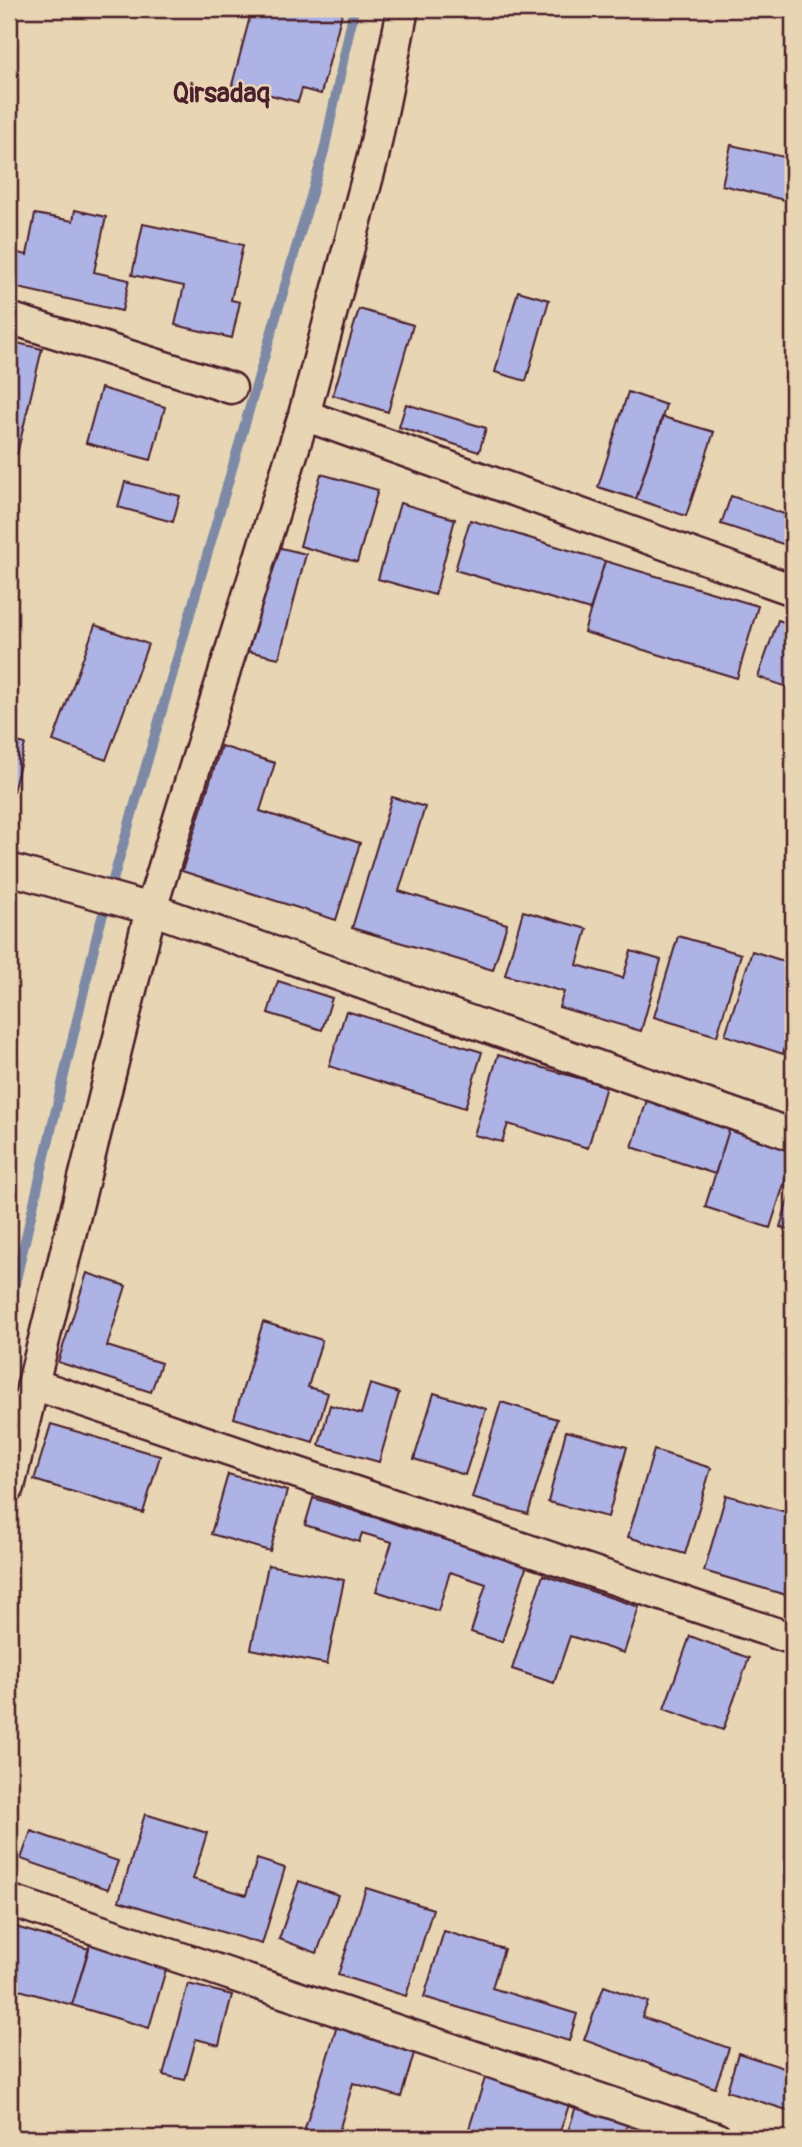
<svg xmlns="http://www.w3.org/2000/svg" width="802" height="2147" font-family="Pangolin,sans-serif">
  <style>
    .lines { fill: none; stroke-linecap: round; stroke-linejoin: round }
    .stream { stroke: #7c8aa8; stroke-width: 10 }
    .building { fill: #adb3e4; stroke: #4a1f2b; stroke-width: 2 }
    .street-casing { stroke: #4a1f2b; stroke-width: 35 }
    .street { stroke: #e8d5b3; stroke-width: 30 }
    .labels { text-anchor: middle; stroke-width: 5; stroke-linejoin: round; paint-order: stroke }
    .quarter-label { font-size: 28px; font-weight: bold; fill: #4a1f2b; stroke: #e8d5b3 }
  </style>
  <rect width="100%" height="100%" fill="#e8d5b3"/>
  <filter id="ink" filterUnits="userSpaceOnUse"><feTurbulence type="fractalNoise" baseFrequency=".0143" numOctaves="2"/><feDisplacementMap in="SourceGraphic" scale="14" xChannelSelector="R" yChannelSelector="G"/><feConvolveMatrix kernelMatrix="1 2 1 2 8 2 1 2 1" color-interpolation-filters="sRGB"/></filter>
  <g filter="url(#ink)">
    <g class="lines">
      <path class="stream" d="M9,1309l88,-374 227,-784 30,-142"/>
    </g>
    <path class="building" d="M252,9h91l-22,85 -19,-5 -4,13 -66,-17z
      M731,145l62,14v43l-71,-17z
      M75,210l31,7 -12,55 35,8 -7,31 -113,-25v-35l18,4 8,-41 38,7z
      M143,224l100,21 -12,55 9,2 -8,36 -57,-13 9,-39 -52,-11z
      M518,291l31,9 -23,81 -31,-9z
      M359,309l54,16 -25,87 -55,-17z
      M9,341l33,8 -25,105 -8,-2z
      M101,388l64,19 -14,53 -65,-17z
      M628,392l38,13 -30,94 -38,-12z
      M406,404l80,24 -7,24 -80,-25z
      M663,417l51,15 -28,84 -50,-17z
      M321,474l57,16 -21,72 -57,-16z
      M125,482l55,14 -7,26 -55,-15z
      M731,496l62,21v7l-7,21 -65,-21z
      M400,503l55,16 -20,76 -57,-16z
      M470,520l135,41 -15,49 -135,-40z
      M273,546l33,8 -27,104 -32,-7z
      M605,561l153,45 -21,72 -153,-46z
      M778,620l15,5v64l-35,-12z
      M95,625l53,19 -42,116 -53,-19z
      M9,740l16,4 -16,64z
      M221,746l54,17 -15,48 100,32 -24,77 -154,-49z
      M392,797l33,10 -26,84 108,33 -14,46 -141,-42z
      M523,911l64,18 -10,36 46,13 8,-27 30,9 -20,71 -82,-24 5,-15 -59,-17z
      M678,936l63,18 -24,82 -63,-19z
      M752,951l41,13v58l-10,32 -58,-19z
      M278,981l54,17 -10,32 -54,-17z
      M346,1011l136,41 -17,56 -136,-42z
      M498,1055l108,31 -18,62 -80,-24 -6,18 -28,-7z
      M647,1100l83,27 -15,47 -83,-27z
      M730,1127l63,20v9l-23,72 -65,-21z
      M793,1183v48l-13,-4z
      M87,1273l39,13 -19,60 54,17 -10,29 -93,-30z
      M263,1322l59,18 -14,47 20,6 -15,49 -79,-24z
      M370,1384l29,9 -20,69 -60,-17 11,-40 31,9z
      M434,1393l52,16 -21,66 -51,-16z
      M501,1402l56,17 -29,95 -56,-16z
      M51,1424l109,32 -17,57 -109,-33z
      M566,1431l61,16 -19,70 -60,-15z
      M654,1450l57,18 -26,86 -57,-17z
      M228,1474l59,17 -17,60 -59,-17z
      M726,1495l67,19v58l-7,23 -82,-24z
      M313,1498l214,67 -25,77 -31,-10 15,-48 -36,-12 -12,39 -62,-20 16,-49 -30,-9 -3,9 -54,-17z
      M268,1565l76,15 -17,84 -76,-15z
      M543,1575l96,32 -15,46 -54,-17 -16,47 -42,-14z
      M690,1636l59,22 -26,72 -59,-21z
      M145,1814l62,19 -14,46 53,16 11,-36 28,9 -23,76 -143,-43z
      M31,1831l87,30 -10,28 -87,-30z
      M299,1881l39,14 -21,58 -38,-14z
      M366,1888l67,21 -27,87 -68,-21z
      M9,1925l80,24 -17,56 -63,-18z
      M444,1931l60,18 -12,39 85,26 -8,27 -145,-44z
      M92,1937l77,22 -20,69 -77,-23z
      M188,1984l44,11 -13,50 -23,-6 -11,41 -22,-5z
      M604,1986l44,16 -6,15 87,31 -14,40 -131,-48z
      M337,2026l78,24 -14,47 -48,-14 -16,55h-35z
      M738,2053l55,18v41l-66,-21z
      M486,2075l84,27 -12,36h-92z
      M577,2103l52,16 -6,19h-57z"/>
    <g class="lines">
      <defs>
        <path id="street" d="M9,318l222,70
          M304,415l489,175
          M9,869l142,40 642,226
          M33,1384l760,255
          M9,1487l24,-103 118,-475 153,-494 69,-258 30,-148
          M9,1900l707,238"/>
      </defs>
      <use href="#street" class="street-casing"/>
      <use href="#street" class="street"/>
    </g>
  </g>
  <g class="labels">
    <g class="quarter-label">
      <text x="221" y="102">Qirsadaq</text>
    </g>
  </g>
  <rect width="802" height="2147" fill="none" stroke="#e8d5b3" stroke-width="35"/>
  <rect x="18" y="18" width="767" height="2112" fill="none" stroke="#4a1f2b" stroke-width="2.5" filter="url(#ink)"/>
</svg>
